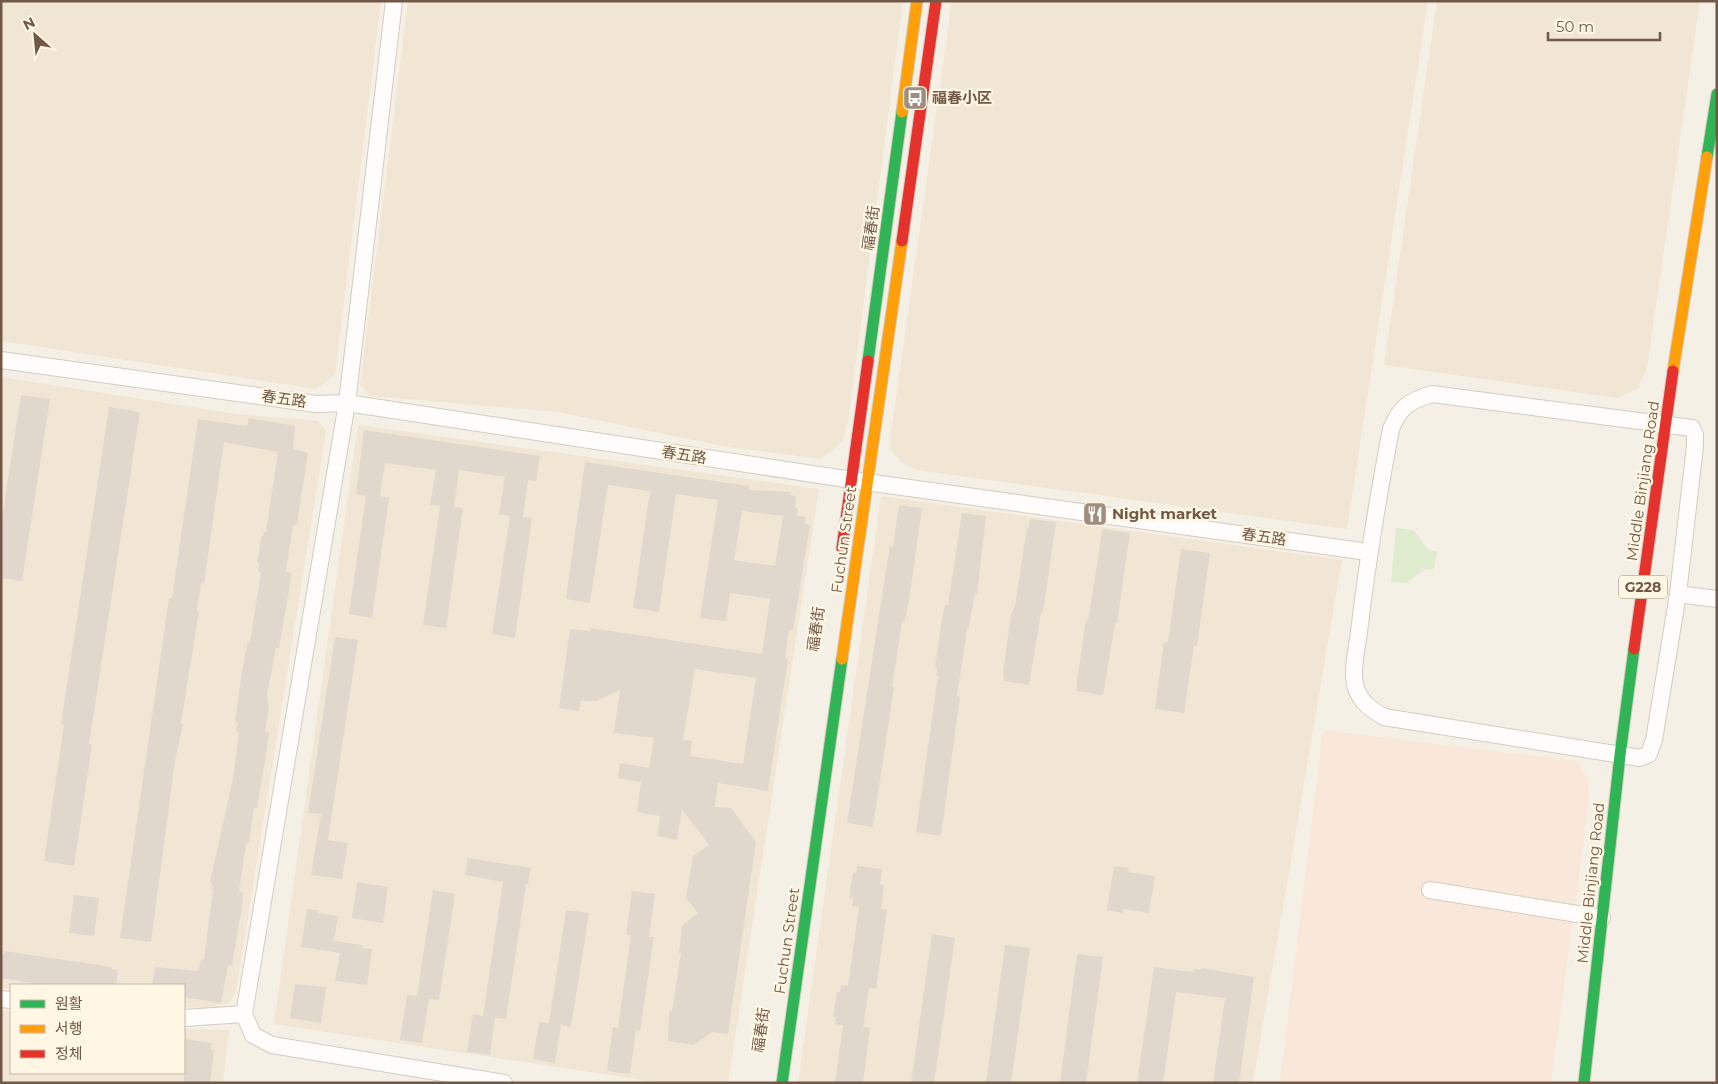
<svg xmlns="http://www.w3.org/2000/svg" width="1718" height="1084" font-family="Montserrat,'Noto Sans KR',sans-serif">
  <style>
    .residential { fill: #f1e6d4 }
    .commercial { fill: #f9e7da }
    .green { fill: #dfeccf }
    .building { fill: #e1d8cd; fill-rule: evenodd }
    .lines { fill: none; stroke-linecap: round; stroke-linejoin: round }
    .street-casing { stroke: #d4cbc0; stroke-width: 18 }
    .fast-casing { stroke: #d5ccc2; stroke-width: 13 }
    .slow-casing { stroke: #d5ccc2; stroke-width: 13 }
    .jam-casing { stroke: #d5ccc2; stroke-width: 13 }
    .street { stroke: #fefdfb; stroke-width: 16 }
    .fast { stroke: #30b455; stroke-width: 11 }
    .slow { stroke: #ff9f0a; stroke-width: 11 }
    .jam { stroke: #e5322d; stroke-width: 11 }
    .labels { text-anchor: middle; stroke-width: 4.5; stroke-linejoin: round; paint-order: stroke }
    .shield { fill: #fff6e4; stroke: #9c8775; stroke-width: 1 }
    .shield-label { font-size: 14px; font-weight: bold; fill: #725846 }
    .poi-label { font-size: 15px; font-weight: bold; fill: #725846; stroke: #fff6e4; text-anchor: start }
    .street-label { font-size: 15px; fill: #725846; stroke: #fff6e4 }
  </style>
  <rect width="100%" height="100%" fill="#f5f0e5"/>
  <path class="residential" d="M1,1h380l-46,374 -19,14 -315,-48z
    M408,1h495l-55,422 -6,19 -21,17 -99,-13 -164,-34 -187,-16 -11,-11z
    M952,1h476l-81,528 -431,-59 -15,-8 -12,-15z
    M1437,1h263l-53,367 -9,20 -21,10 -233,-33z
    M1,377l236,37 81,7 8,10 -90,561 -7,11 -25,5 -20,-1v-22h-173v4l-10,-1z
    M358,425l461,64 -91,594h-66l-388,-59z
    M881,496l461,64 -89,523h-455z
    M1,1010l10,1v62h173v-44l45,1 -6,53h-222z"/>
  <path class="commercial" d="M1323,730l255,31 11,21 -1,25 -37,276h-271z"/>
  <path class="green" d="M1396,528l18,2 14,20 9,1 -3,19 -9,-1 -19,14 -15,-1z"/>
  <path class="building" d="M21,395l29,4 -28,182 -21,-3v-54z
    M109,407l31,5 -51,332 3,1 -18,121 -30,-5 20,-136 -3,-1z
    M249,418l46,8 -2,23 15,4 -11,71 -4,2 -4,24 -3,22 5,1 -2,17 -10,58h-3l-9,47 2,14 -4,23 4,1 -2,16 -10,59h-3l-5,34 -3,2 -7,47 4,2 -1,14 -10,58 -4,1 -7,37 -37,-6v-12h-32l3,-18 43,4 3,-12 3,1 9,-70h-2l1,-8h-2l23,-103 6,-47 -3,-1 2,-9h-3l7,-50 4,-22 2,-9 2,1 11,-70h-3l1,-9 -2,-1 4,-22 3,-8h2l12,-80 -54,-10 -20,142 -3,-1 -4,28h2l-18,112 2,1 -8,37 -24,181 -31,-4 49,-340h3l26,-179 49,7z
    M364,430l176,26 -4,25 -8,-1 -5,37 9,1 -17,120 -23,-4 18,-118 -11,-2 6,-37 -46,-7 -5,37 9,1 -17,120 -23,-3 17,-119 -10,-1 6,-35 -51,-7 -5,33 9,2 -17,120 -23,-4 17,-118 -10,-2z
    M585,462l164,24v4l42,2 -1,3 6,1 -1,12h3l-1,8 9,1 -1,7 5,1 -17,105h-4l-4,28 3,1 -20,132 -50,-8 -3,24 16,1 25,34 -28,192 -16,-2 -18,13 -26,-4 1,-29 3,-2 9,-57h-2l3,-27 16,-13 -12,-15 7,-42 16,-11 -27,-36 -5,31 -20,-4 3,-20 -23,-4 4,-30 -23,-4 2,-15 29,5 5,-30 -40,-5 6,-43 -24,11h-15l-2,10 -20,-3 11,-79 21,2v-3l171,26 8,-55 -40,-6 -4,28 -26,-3 18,-118 -42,-6 -17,118 -26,-4 17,-117 -42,-6 -18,118 -24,-4zM742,511l41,5 -8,50 -41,-6zM695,669l61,9 -13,86 -53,-8 2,-15 -9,-1z
    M899,505l23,3 -13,93 -5,22 -2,-1 -10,65h2l-21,140 -26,-4 35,-227 8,-50 3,1z
    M962,513l24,3 -9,78h-2l-7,36h-1l-10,66 3,1 -19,139 -25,-4 22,-156h-2l1,-8 -2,-1 6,-42 4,-20h3z
    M1030,519l26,3 -13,91h-2l-12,72 -25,-4 -1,-9 8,-57 4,-9 12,-79 2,1z
    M1104,529l26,4 -13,90h-2l-12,72 -26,-4v-9l8,-57 4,-9 13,-85z
    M1181,549l29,4 -13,93h-3l-10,67 -29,-4 9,-67h4z
    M335,637l23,3 -30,200 20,3 -6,36 -31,-4 10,-61 -13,-1z
    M468,858l63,10 -3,16h-2l-20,135 -11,-1 -5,37 -23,-3 6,-38 10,2 20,-134 -38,-7z
    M857,866l25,3 -2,15 4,1 -3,24 6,1 -11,79 -7,-1 -6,39 7,1 -7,55h-28l8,-58 -8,-1 1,-7h-3l4,-25h3l1,-7 7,1 11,-79 -7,-1 1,-8h-4l4,-26 3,1z
    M1114,866l15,2 -1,4 27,4 -6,37 -26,-4v4l-16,-3z
    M357,882l31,5 -5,36 -31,-5z
    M433,890l22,4 -16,106 -10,-1 -7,44 -22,-3 7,-45 10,1z
    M632,891l23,3 -6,43h5l-14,94 -4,-1 -6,44 -23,-3 6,-44 5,1 13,-93 -5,-1z
    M74,895l25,3 -5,38 -25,-3z
    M307,909l11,1v3l20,3 -4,25 28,4v3l10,1 -5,36 -32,-4 5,-28 -39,-6z
    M566,910l23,3 -18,114 -10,-2 -6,38 -22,-4 6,-37 10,1z
    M932,934l23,4 -21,145h-23z
    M1005,945l25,3 -19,135h-25z
    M5,951l107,16 -1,2 7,1 -2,15h-86l1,-2 -30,-5v-24h3z
    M1077,954l26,3 -17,126h-26z
    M1154,967l39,5v-3l8,1 1,-2 52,9 -15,106h-26l12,-85 -49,-6 -13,91h-26z
    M295,984l31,3 -5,36 -31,-5z
    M184,1039l28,4 -1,7h3l-4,33h-26z"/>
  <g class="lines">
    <defs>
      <path id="street" d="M394,1l-47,402 -103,611 9,21 19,10 232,38
        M1,360l315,44 31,-1 505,77 516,72
        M1432,394l260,34 3,7v11l-17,148 -24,146 -5,14 -9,4 -256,-41c-12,-7 -23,-14 -28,-29 -5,-16 1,-40 3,-56 8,-69 19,-135 32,-203 9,-22 18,-28 41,-35z
        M1678,594l39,5
        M1430,890l172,28
        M1,999l10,1
        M184,1018l60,-4"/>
      <path id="fast" d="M1707,157l10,-63
        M868,361l34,-249
        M782,1083l60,-424
        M1584,1083l36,-328 14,-106"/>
      <path id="slow" d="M902,112l15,-111
        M1673,371l34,-214
        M842,659l60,-418"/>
      <path id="jam" d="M902,241l34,-240
        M842,548l26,-187
        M1634,649l39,-278"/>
    </defs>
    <use href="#street" class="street-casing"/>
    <use href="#fast" class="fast-casing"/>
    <use href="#slow" class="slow-casing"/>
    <use href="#jam" class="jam-casing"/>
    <use href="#street" class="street"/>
    <use href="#fast" class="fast"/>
    <use href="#slow" class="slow"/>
    <use href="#jam" class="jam"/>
  </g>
  <defs>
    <symbol id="bus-square" viewBox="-11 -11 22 22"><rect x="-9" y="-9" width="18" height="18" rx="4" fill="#a08d7e" stroke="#fff6e4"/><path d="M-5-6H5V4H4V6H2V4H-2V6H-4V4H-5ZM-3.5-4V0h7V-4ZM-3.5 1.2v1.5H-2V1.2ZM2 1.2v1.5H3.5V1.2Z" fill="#fff"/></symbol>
    <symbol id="restaurant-square" viewBox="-11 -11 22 22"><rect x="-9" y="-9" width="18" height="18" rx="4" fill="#a08d7e" stroke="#fff6e4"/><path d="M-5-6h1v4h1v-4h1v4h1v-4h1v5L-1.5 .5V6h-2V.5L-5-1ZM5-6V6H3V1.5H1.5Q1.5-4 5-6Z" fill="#fff"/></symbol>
  </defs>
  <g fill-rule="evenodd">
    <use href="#bus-square" x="901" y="84" width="28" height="28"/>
    <use href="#restaurant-square" x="1081" y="500" width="28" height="28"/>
  </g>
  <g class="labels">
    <rect class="shield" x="1619" y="575.5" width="48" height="23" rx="4"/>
    <g class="shield-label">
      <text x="1643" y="592">G228</text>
    </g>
    <g class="poi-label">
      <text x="932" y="103">福春小区</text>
      <text x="1112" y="519">Night market</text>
    </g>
    <g class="street-label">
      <text transform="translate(871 228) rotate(-82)" y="5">福春街</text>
      <text transform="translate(284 399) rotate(8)" y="5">春五路</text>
      <text transform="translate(684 455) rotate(9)" y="5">春五路</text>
      <text transform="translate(1643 481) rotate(-82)" y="5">Middle Binjiang Road</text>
      <text transform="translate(1264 537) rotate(8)" y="5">春五路</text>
      <text transform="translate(844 540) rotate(-82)" y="5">Fuchun Street</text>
      <text transform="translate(816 629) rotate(-82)" y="5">福春街</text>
      <text transform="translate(1591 883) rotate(-84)" y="5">Middle Binjiang Road</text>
      <text transform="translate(787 941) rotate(-82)" y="5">Fuchun Street</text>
      <text transform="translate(761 1030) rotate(-82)" y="5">福春街</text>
    </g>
  </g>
  <rect width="1718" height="1084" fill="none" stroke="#725846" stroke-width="5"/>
  <rect x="10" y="984" width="175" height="90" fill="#fff6e4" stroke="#c7b7a5"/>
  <rect x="20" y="1000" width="25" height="8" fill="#30b455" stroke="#c7b7a5"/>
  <text x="55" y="1009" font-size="15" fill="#725846">원활</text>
  <rect x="20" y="1025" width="25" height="8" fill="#ff9f0a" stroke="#c7b7a5"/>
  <text x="55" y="1034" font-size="15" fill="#725846">서행</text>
  <rect x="20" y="1050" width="25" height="8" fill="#e5322d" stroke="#c7b7a5"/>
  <text x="55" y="1059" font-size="15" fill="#725846">정체</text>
  <g transform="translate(35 35) rotate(333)" stroke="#fff6e4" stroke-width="4" paint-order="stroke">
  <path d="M0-4L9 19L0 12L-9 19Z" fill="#725846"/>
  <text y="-8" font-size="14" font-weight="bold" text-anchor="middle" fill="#725846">N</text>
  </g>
  <path d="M1548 32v8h112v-8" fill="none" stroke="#725846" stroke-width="2.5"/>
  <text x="1556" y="32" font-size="15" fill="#725846" stroke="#fff6e4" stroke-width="4" paint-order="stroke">50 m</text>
</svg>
